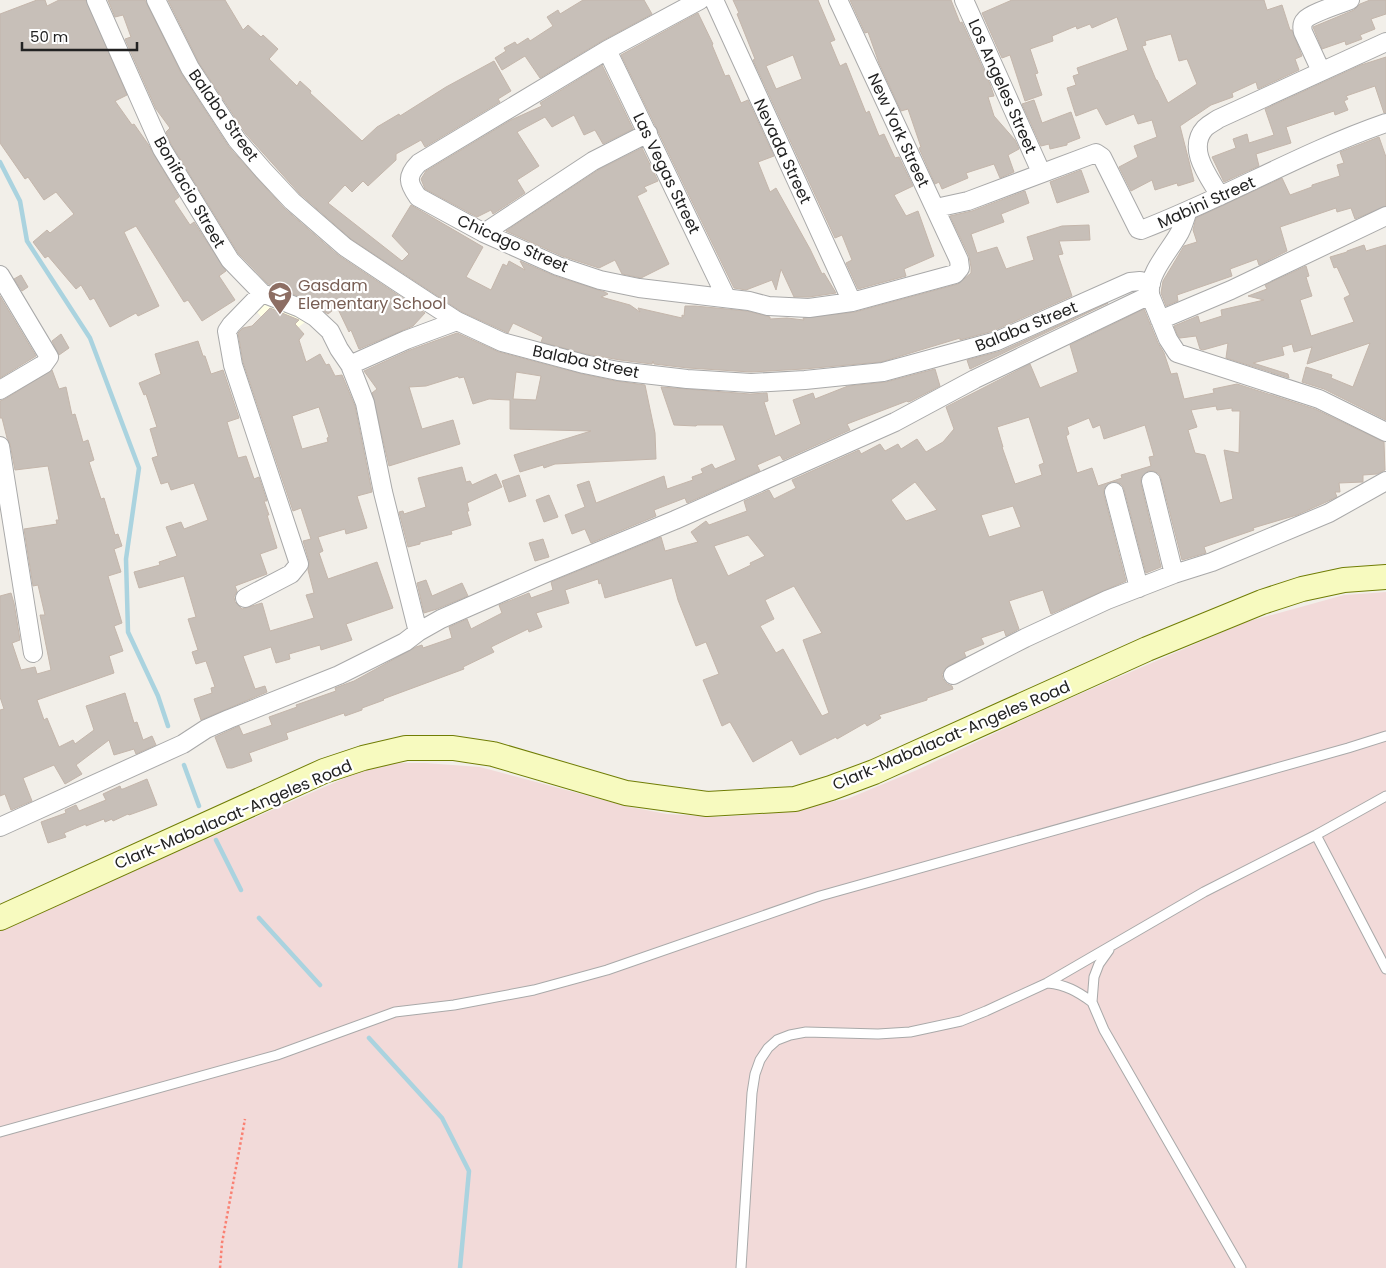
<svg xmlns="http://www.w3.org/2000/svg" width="1386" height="1268" font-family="Poppins,sans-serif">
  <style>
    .commercial { fill: #f2dad9 }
    .education { fill: #ffffe5 }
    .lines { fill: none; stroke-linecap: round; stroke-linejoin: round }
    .stream { stroke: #aad3df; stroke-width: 4.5 }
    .building { fill: #c7bfb8; stroke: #c4b6ab; fill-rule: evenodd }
    .service-casing { stroke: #a9a9a9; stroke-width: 11 }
    .minor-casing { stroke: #a9a9a9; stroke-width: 20 }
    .secondary-casing { stroke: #707d05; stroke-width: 26 }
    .path { stroke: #fa8072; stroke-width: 2.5; stroke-dasharray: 2.5 2.5; stroke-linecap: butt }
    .service { stroke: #fff; stroke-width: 9 }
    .minor { stroke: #fff; stroke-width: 18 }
    .secondary { stroke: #f7fabf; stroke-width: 24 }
    .labels { text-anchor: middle; stroke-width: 4.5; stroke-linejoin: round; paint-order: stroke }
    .street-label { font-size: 16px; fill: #222; stroke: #fff }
    .education-label { font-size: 16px; fill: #785e54; stroke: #fff; text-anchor: start }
  </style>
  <rect width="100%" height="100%" fill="#f2efe9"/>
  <path class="commercial" d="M1386,592v676h-1386v-338l354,-156 36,-11h35l55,4 150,40 37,7 52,3 46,-3 82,-15 70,-29 133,-63 196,-85 98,-27z"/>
  <path class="education" d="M271,297l37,23 -26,19 -27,-29z"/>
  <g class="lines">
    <path class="stream" d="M0,162l20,39 7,40 63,97 49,130 -13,91 2,73 30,64 10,30
      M184,765l15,41
      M216,840l25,50
      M259,918l61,67
      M369,1038l73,80 27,53 -9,97"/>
  </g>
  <path class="building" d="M37,0h8l2,6 12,-6h27l41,95 -12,6 17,24 2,-1 14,20 31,53 -5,4 16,24 4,-3 32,49 -7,5 16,24 -33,21 -14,-21 -4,2 -48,-76 -12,6 35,74 -21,10 -2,-3 -26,14 -16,-29 -4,2 -9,-15 -5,4 -28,-33 -3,2 -12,-16 14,-12 3,3 24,-19 -18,-22 -12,8 -16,-23 -3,2 -25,-36v-129z
    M108,0h37l36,73 48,74 55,61 54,47 87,58 -12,13 -54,23 -8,-19 -2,2 -12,-25 -9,7 -23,-15 -37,-15 -30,-31 -67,-109 -5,-12 4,-4 -14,-19 -31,-70 6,-2 -8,-22 -8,2z
    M168,0h57l18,30 5,-5 13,12 2,-2 15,14 -9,10 28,27 3,-5 11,10 -1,2 52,48 15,-14 22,-13 1,2 46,-29 48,-26 17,30 -13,8 2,3 -75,45 -4,-7 -25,14v6l-28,26 -5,-5 -11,11 -7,-7 -17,18 74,58 7,-7 -17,-18 19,-31 72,42 -17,30 25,13 12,-26 4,2 2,-5 16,9 -5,-9 35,15 50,16 3,2 -7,3 29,8 10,7 -2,-4 44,10v-3l2,1 1,-10h10l52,5 23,6v2l17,-1 17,2 -1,-2 52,-6 103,-28 13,-11v-6l-2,-11 -19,-40 22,-5 53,-20 4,12 -28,11 3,8 -33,12 6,19 20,-6 9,22 28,-9 -7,-23 35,-11 27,-1 1,15 -31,1 4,13 -5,1 14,41 -79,35 -33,9v-2l-79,24 -77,7 -53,3 -63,-4 -34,-4 -1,-3 -1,3 -32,-4 -34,-6 -45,-12 2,-5 -30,-14 -5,10 -46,-21 -111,-73 -52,-46 -53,-59 -47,-71z
    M583,0h61l8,14 -50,27 -62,37 -15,-22 -23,14 -7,-12 11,-7 -2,-3 11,-6 2,3 11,-7 2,3 23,-15 -6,-9 11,-7 2,4z
    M733,0h85l17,40 -5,2 10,24 6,-3 20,50 3,-2 10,25 5,-2 11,24 4,-1 14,29 -19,9 12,21 12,-5 16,45 -30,13 2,7 -48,13 -12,-26 6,-3 -10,-25 -7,3 -82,-178 2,-1 -18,-45 2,-1zM793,55l9,24 -26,10 -10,-23z
    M850,0h101l9,23 2,-1 28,62 4,12 -6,1 6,19 21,24 4,9 -11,6 6,17 -14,6 -6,-14 -28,9 2,5 -26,11 -3,-7 -4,2 -16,-36 2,-1 -13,-38 -7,2 -22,-48 -11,-31 -3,1z
    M1012,0h252l3,10 15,-5 8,25h2l10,26 -7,3 4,11 -41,19 -2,-7 -24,11 1,4 -22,8 -31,21 14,55 -16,5 -1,-3 -22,7 -3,-10 -21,11 -12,-24 19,-10 -4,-11 23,-9 -5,-17 -14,4 -4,-10 -28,11 -9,-17 -21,8 -9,-28 9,-3 -3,-9 6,-2 -2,-6 51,-18 -11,-33 -25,11 -2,-4 -13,5 -1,-3 -24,10 1,5 -23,8 8,24 -3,1 7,21 -17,6 -15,-46 -8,3 -20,-45zM1171,34l8,27 8,-2 10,25 -29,19 -11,-23h-1l-14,-34 4,-1 -1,-4z
    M1370,0h16v14l-15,5 4,10 -15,6 2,4 -16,6 -1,-4 -23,8 -9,-22 41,-17 6,-6z
    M698,13l15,31 -1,1 13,31 4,-1 12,28 7,-3 26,56 -16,6 12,30 6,-4 34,61 12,25 2,-1 12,20 -27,4h-15l-13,-28 -5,21 -4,-10 -26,10 -12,-2 -113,-233z
    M1386,57v56h-2l-9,-27 -29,10 2,3 -4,2 4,9 -13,5 -1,-4 -48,16 5,16 -35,11 3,12 -35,16 -12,-25 24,-9 -3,-9 14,-5 2,9 25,-8 -9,-26 96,-44z
    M602,65l31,64 -30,15 -8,-14 -11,5 -10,-20 -22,12 -7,-10 -28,15 22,34 -22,14 8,13 -32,21 -2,-4 -14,7 -52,-28 -4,-10 5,-8 85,-51 31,-14 -2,-3z
    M1034,100l8,23 29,-11 9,26 -13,5v2l-17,4 -1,-5 -8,2 -19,-42z
    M1379,137l7,20v49l-31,13 -4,-11 -14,4 -1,-4 -56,19 7,24 -28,14 -2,-6 -27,10 2,7 -55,19 1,6 -12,5 -5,-13 2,-12 21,-35 13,-4 -4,-12 3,-12 86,-40 8,17 22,-8v-2l28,-9 -3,-11 7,-2 -4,-11z
    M642,148l16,33 -14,6 3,4 -10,5 32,68 -28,14 -19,-4 -7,-14 -16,8 -37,-12 -56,-25 92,-61z
    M1081,170l8,22 -32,11 -7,-21z
    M1364,245l2,6 20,-6v175l-62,-31 -22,-7 4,-15 26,8 -1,3 22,9 17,-44 -63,21 5,-17 -18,5 -2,-8 -10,3 2,8 -31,8 35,11 1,4 -63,-20 2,-15 -25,7 -3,-1 -4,-13 -16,2 -3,-4 -3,-8 24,-10 2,7 22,-7 -1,-6 43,-10 -16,-4 19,-7 -2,-4 41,-19 3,10 -3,1 6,19 -12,4 11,36 43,-14 -10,-24 6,-3 -13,-28 -3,1 -4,-11 17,-5v-1z
    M21,275l7,12 -6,4 -8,-12z
    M0,296l36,60 -36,22z
    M1108,303l-138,66 -3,-9 34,-9z
    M270,308l29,12 -4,4 9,10 -5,6 7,22 14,-8 6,11 3,-1 6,12 7,-1 13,31 17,86 -15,4 10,32 -21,6 -1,-5 -27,8 5,14 -4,2 9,26 49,-17 16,46 -47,16 6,16 -31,10 -1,-5 -31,9 1,5 -14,4 -5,-16 -28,9 12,33 10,-3 2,6 -66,28 -7,-21 18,-6 -1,-5 4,-1 -9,-26 -10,3 -4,-12 6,-2 -10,-31 8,-2 -12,-41 -45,12 -5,-16 26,-7 -1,-3 18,-6 -11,-29 15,-5 3,7 24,-9 -14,-37 -23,7 -3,-8 -7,2 -9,-26 6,-2 -8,-27 7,-2 -11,-33 -2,1 -5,-12 22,-9 -6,-20 43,-13 5,15h2l6,18 12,-4 16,48 -12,4 11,36 8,-2 8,23 5,-2 8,24h-3l5,14h-2l10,33 -17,6 7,20 -32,12 2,5 -3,6 1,5 7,7 20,-6 8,28 44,-13 -8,-23 8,-2 -6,-23 1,-9 -6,-20 8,-2 -10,-31 -8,3 -50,-149 -5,-29 5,-5 9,-2zM319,407l10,30 -2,1 1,4 -26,7 -10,-33z
    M1144,309l14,34 6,10 7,21 6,-1 7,26 30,-6 -1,-4 24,-5 78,25 69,33 1,28 -8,4 -14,1v7l-24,1 1,9h-5l2,5 -13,6 -27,12 -44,13 1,2 -50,17 2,6 -24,7 -21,-82 -2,-4 -5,-3h-6l-7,7v6l20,83 -15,6 -22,-84 -2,-4 -5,-3h-6l-7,7v6l22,86 -75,33 -8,-24 -34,11 10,28 -13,7 -2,-6 -23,8 3,6 -20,8 2,5 -18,9 -6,8 1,5 4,5 5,2 1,3 -26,9v2l-48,15 2,3 -14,8 -2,-3 -28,16 -1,-2 -36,18 -8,-15 -39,22 -23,-40 -8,4 -19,-46 16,-6 -13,-32 -10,4 -18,-46 -6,-22 -67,20 -4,-15 -2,1 -1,-5 -33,11 4,13 -33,10 6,14 -13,5 -1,-3 -37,18 3,5 -31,15 1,2 -81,30 1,1 -22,8v2l-17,6 -1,-3 -58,20 2,6 -39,14 3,8 -20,7h-5l-12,-31 24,-11 4,9 29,-10 -3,-8 28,-10 -1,-2 40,-14 -1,-3 19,-7 62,-34 6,-2 1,3 29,-10 -3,-11 18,-8 4,10 31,-16 -3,-8 30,-12 2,5 22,-8 -2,-8 110,-45 4,14 33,-9 -7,-10 15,-11 3,4 38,-14 -3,-10 25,-11 5,9 22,-11 -4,-8 67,-30 2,4 19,-10 5,7 13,-7 3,5 16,-10 9,13 17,-10 11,-13 -8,-22 84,-43 10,24 38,-16 -8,-27zM1216,406l1,4 15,-2v3h8l-1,42 -15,-3 9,49 -13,4 -15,-48 -10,-2 -7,-23 9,-3 -6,-17zM1029,417l15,46 -5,2 3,10 -27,9 -13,-37h1l-6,-20zM1089,418l4,10 7,-3 4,14 41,-14 9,31 -5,1 2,9 -30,9 1,3 -24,8 -6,-18 -15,5 -11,-37 3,-2 -2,-7zM915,482l22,28 -31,11 -15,-21zM1013,506l8,21 -32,10 -8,-22zM748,535l17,21 -15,7 1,2 -23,11 -14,-30zM794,586l28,47 -19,7 26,73 -7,3 -39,-67 -7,4 -16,-27 14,-7 -9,-19z
    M457,333l42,19 83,22 34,7 29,4 10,48 1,26 -101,5 -11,4 -1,-3 -23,7 -6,-17 77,-24 -81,-2v-29l-21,-1 -16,5 -9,-27 -5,1 -1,-2 -32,10 -17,1 13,42 31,-9 7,24 -71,22 -17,-73 5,-4 -13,-18 46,-21zM516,372l25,4 -5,24 -23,-1z
    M61,334l8,14 -10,7 -7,-14z
    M935,369l5,17 -29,15 -3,1 -1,-1 -60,23 3,6 -67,30 -3,-5 -23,10 3,6 -73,32 -2,-5 -31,12 2,6 -65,27 -6,-14 -13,5 -7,-19 20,-8 -8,-22 12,-4 7,22 68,-27 3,13 26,-9 -1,-3 11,-4 -2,-4 11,-5 3,5 21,-9 -13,-35h-26l-1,1 -22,-1 -13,-38 89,7 17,-1 1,8 -4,1 11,34 26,-12 -8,-24 20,-7 2,6 33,-13 38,-4z
    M52,370l7,19 7,-2 6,28 3,-1 8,28 5,-2 6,20 -5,2 12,37 3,-1 11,37 3,-1 4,12 -8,3 7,23 -13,4 14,47 -8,3 9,25 -14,5 5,17 -77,27 7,20 3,-2 12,29 14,-7 2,4 19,-14 -8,-24 39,-13 9,30 3,-1 6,18 9,-4 4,9 -20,9 -2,-5 -20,6 -5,-15 -33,25 6,9 -17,10 -11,-19 -31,13 9,23 -21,9 -6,-16 -5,2v-86l4,-1 -4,-12v-101l11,-3 3,10 6,37 -8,3 9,27 14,-3 2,7 14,-4 -11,-55h5l-7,-30 -5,1 -9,-57 33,-5 -1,-4h3l-11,-54 -33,4 -5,-26 -3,-6 -5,-20h-2v-17l5,-2z
    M462,467l4,15 4,-1 2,4 24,-11 6,13 -35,16 2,8h-2l4,14 -20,6 1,3 -32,8v2l-12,3 -9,-35 4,-1 1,3 22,-7 -8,-29z
    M519,475l7,21 -17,6 -7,-21z
    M549,495l9,22 -14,5 -8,-22z
    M543,539l6,18 -14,4 -6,-18z
    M426,580l6,16 30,-13 6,13 -31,13 -13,4 -7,-30z
    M147,779l10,26 -28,10 -1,-1 -15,7 -1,-2 -7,3 -1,-3 -18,7v-2l-22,9 2,4 -18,6 -7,-21 25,-9 -1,-3 11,-5 3,6 27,-11 -3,-6 17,-8 1,3h2z"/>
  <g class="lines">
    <defs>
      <path id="service" d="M1316,835l70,134
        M1109,950l-10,14 -5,13 -2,25 12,28 137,238
        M1048,983c18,2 29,8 44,19
        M0,1132l277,-77 118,-43 59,-7 80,-15 73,-20 213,-74 528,-148 38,-12
        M741,1268l11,-175 3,-19 5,-14 8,-12 9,-8 13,-5 16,-3 72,2 32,-2 51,-11 25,-10 61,-28 157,-91 112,-57 70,-39"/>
      <path id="minor" d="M96,0l66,149 68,111 32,33 38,15 15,9 15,14 9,18 11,16 15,38 18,89 35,140
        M156,0l34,68 47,72 26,30 29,31 53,46 51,34 61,40 45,21 82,22 34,7 69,8 64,4 54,-3 78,-8 114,-31 133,-59 10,-1 11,3
        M700,0l-93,50 -188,113c-13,13 -11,20 -1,34l66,36 74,33 42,14 39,8 110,13 19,5 41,2 43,-6 103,-28 5,-6 -1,-8 -121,-260
        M714,0l138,302
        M964,0l77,172
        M607,50l119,247
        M1321,71l-18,-39c-1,-4 -1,-9 2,-12 6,-7 36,-16 45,-20
        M1220,196c-11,-19 -34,-47 -15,-68 4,-4 9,-6 13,-9l168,-77
        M936,208l32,-7 128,-48 6,4 36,72 3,1c84,-32 161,-78 245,-107
        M484,233l109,-72 55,-28
        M0,275l49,82 -5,7 -44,26
        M1150,293c-2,-20 21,-44 30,-61 3,-6 5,-13 7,-19
        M1160,320l71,-30 155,-74
        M350,365l56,-25 51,-19
        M0,446l33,207
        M1151,481l23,93
        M1114,492l25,96
        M245,598l46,-24 8,-10 -66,-199 -6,-34 4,-6 31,-32
        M953,675l72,-37 82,-38 67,-26 38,-12 117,-49 57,-32
        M0,827l183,-83 23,-15 23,-10 110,-44 66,-33 13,-10 23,-13 105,-46 129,-53 220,-98 80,-43 175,-84 18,44 9,14 142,46 67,33"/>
      <path id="secondary" d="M0,918l324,-147 39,-13 43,-10h47l40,6 133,39 81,11 88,-5 36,-11 43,-16 273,-123 115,-47 40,-13 42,-9 42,-3"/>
    </defs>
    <use href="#service" class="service-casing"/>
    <use href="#minor" class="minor-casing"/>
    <use href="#secondary" class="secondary-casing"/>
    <path class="path" d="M220,1268l2,-25 23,-124"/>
    <use href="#service" class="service"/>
    <use href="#minor" class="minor"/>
    <use href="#secondary" class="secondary"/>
  </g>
  <defs>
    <symbol id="school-pin" viewBox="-11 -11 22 30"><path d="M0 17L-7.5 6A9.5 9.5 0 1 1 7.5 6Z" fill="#8d6e63" stroke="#fff"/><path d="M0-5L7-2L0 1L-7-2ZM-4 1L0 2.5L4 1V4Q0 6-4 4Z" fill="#fff"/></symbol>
  </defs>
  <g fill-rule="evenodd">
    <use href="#school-pin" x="266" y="280" width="28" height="38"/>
  </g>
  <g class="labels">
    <g class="street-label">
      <text transform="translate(1003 86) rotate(66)" y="6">Los Angeles Street</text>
      <text transform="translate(224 115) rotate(55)" y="6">Balaba Street</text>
      <text transform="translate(899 130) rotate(65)" y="6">New York Street</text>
      <text transform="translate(783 151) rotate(65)" y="6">Nevada Street</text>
      <text transform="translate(667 173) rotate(64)" y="6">Las Vegas Street</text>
      <text transform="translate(190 192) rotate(60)" y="6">Bonifacio Street</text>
      <text transform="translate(1206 202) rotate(-24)" y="6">Mabini Street</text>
      <text transform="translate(513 243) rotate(24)" y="6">Chicago Street</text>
      <text transform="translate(1026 326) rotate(-22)" y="6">Balaba Street</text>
      <text transform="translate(586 361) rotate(12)" y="6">Balaba Street</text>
      <text transform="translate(951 735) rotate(-23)" y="6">Clark-Mabalacat-Angeles Road</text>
      <text transform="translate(233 814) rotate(-23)" y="6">Clark-Mabalacat-Angeles Road</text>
    </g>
    <g class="education-label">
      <text x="298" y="291">Gasdam<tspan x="298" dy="18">Elementary School</tspan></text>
    </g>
  </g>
  <path d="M22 42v8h115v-8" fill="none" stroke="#222222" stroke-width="2.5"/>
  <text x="30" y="42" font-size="15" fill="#222222" stroke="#ffffff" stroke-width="4" paint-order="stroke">50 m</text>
</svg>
